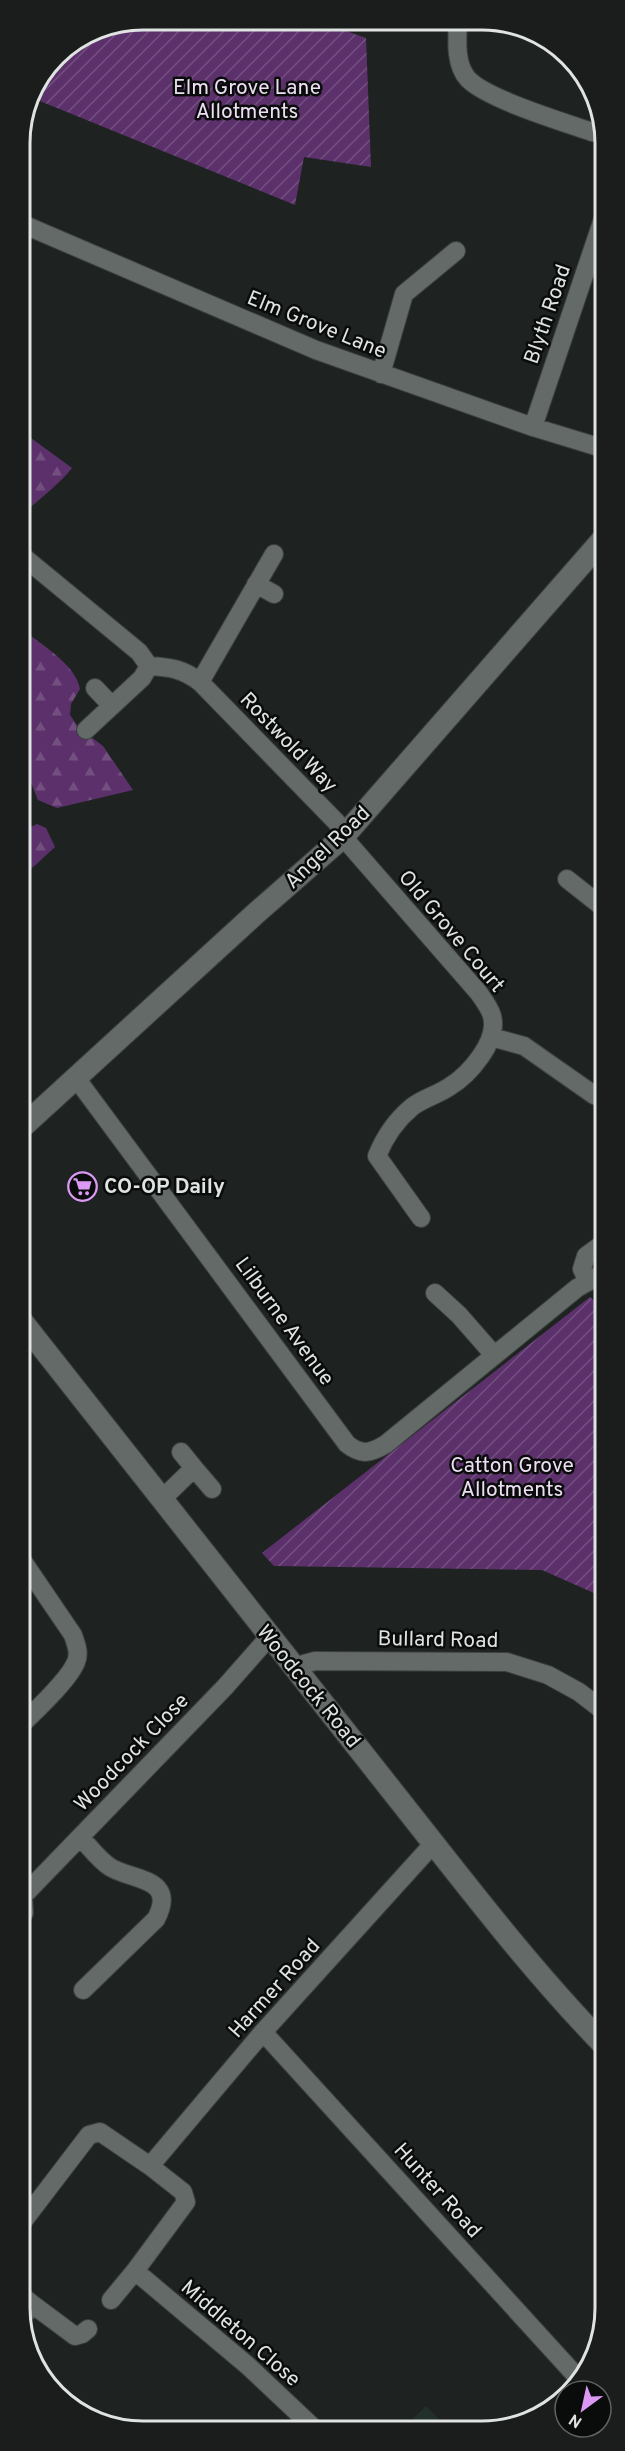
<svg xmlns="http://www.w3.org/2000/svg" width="625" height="2451" font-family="Overpass,sans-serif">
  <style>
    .built { fill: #222f2a }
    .forest { fill: url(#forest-firs) }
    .garden { fill: url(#garden-furrows) }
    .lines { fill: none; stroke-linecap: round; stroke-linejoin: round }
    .minor-casing { stroke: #3c403e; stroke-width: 20 }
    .tertiary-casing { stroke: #3c403e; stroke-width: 24 }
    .minor { stroke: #636a67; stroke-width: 18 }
    .tertiary { stroke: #636a67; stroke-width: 22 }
    .labels { text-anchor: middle; stroke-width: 5; stroke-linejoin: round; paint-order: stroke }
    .park-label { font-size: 21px; fill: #eddef3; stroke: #0a0c0b }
    .street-label { font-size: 21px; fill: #dfe3e1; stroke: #0a0c0b }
    .poi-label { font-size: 21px; font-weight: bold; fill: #dfe3e1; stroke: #0a0c0b; text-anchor: start }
    .rim { fill: none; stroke: #dfe3e1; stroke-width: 3 }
  </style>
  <defs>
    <pattern id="forest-firs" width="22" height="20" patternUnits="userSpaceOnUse" patternTransform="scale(1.5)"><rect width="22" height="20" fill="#5c316b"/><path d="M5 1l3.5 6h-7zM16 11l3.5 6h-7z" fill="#734f80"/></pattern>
    <pattern id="garden-furrows" width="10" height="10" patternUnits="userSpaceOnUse" patternTransform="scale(1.5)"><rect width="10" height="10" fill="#5c316b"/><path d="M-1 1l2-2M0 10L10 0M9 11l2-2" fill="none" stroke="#734f80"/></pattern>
  </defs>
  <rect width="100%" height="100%" fill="#1e2321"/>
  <path class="built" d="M426,2406l23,24h-48z"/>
  <path class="forest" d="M20,430l52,38c-15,19 -35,32 -52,49z
    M20,628c19,15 56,36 60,61l-9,15 -1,11 9,13 24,18 30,44 -76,18 -19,-8 -18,-44z
    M37,824l9,4 9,19 -35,32v-47z"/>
  <path class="garden" d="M143,20l175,1 48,17 5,129 -67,-10 -9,48 -265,-108c7,-25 42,-59 67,-68 14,-6 31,-7 46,-9z
    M590,1297l15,12v289l-63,-28 -268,-4 -12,-13z"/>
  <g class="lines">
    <defs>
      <path id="minor" d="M458,22c-1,18 -3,43 10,57 19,20 95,43 124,53l12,2
        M20,223l296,127 217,77 72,22
        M381,374l23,-80 52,-43
        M533,427l71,-211
        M20,554l119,98 10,14 -7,12 -56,52
        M256,584l18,10
        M149,666c21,1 34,3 51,16l147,151
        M200,682l74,-128
        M95,688l17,18
        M343,837l135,155c5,7 12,16 14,24 7,25 -23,59 -43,71 -12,8 -27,12 -37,20 -17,14 -27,29 -35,49l44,62
        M567,879l38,30
        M491,1037l33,9 70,49 11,3
        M76,1078l271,366c15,12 24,9 39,0l191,-156 28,-16
        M588,1282l-6,-13 4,-13 19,-14
        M435,1293l24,22 35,40
        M194,1468l18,21
        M163,1498l31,-30 -13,-16
        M20,1557l53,78c3,9 7,18 3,27 -7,18 -41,49 -56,64
        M297,1671l7,-7 11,-3 192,1 41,13 31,17 26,20
        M80,1837c9,9 19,23 30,30 22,14 68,10 46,52l-73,71
        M24,1913l-1,-17 202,-209 44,-50
        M263,2032l316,347
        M21,2224l68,-89 11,-3 50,34 113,-134 171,-189
        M135,2271l112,94 69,65
        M21,2295l11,9 -11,16
        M111,2300l24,-29 51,-69 -3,-10 -33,-26
        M32,2304l43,32 7,-2 6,-5"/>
      <path id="tertiary" d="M20,1129l234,-214 89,-78 262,-300
        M20,1319c124,155 245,313 369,468 70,88 138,179 216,259"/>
    </defs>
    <use href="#minor" class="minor-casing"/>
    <use href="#tertiary" class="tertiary-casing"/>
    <use href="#minor" class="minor"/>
    <use href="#tertiary" class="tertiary"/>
  </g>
  <defs>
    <symbol id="supermarket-ring" viewBox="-11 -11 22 22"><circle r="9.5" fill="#0a0c0b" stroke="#dc99f4" stroke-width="1.5"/><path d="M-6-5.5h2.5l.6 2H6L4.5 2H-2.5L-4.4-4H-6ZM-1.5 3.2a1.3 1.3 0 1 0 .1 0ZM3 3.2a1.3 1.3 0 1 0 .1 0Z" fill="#dc99f4"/></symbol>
  </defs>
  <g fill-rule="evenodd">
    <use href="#supermarket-ring" x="66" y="1170" width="33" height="33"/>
  </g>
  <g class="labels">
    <g class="park-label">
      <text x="247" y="94">Elm Grove Lane<tspan x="247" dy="24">Allotments</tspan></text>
      <text x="512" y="1472">Catton Grove<tspan x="512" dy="24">Allotments</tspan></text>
    </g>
    <g class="street-label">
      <text transform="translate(547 314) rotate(-71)" y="7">Blyth Road</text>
      <text transform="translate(317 324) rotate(22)" y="7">Elm Grove Lane</text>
      <text transform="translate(289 742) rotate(46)" y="7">Rostwold Way</text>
      <text transform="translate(327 847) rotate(-44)" y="7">Angel Road</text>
      <text transform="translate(452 931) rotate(50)" y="7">Old Grove Court</text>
      <text transform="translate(285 1321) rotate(54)" y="7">Lilburne Avenue</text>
      <text transform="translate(438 1639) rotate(1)" y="7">Bullard Road</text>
      <text transform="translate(309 1686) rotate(51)" y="7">Woodcock Road</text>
      <text transform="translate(131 1752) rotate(-46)" y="7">Woodcock Close</text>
      <text transform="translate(274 1988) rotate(-48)" y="7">Harmer Road</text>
      <text transform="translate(438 2190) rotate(48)" y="7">Hunter Road</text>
      <text transform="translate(241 2333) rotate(41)" y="7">Middleton Close</text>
    </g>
    <g class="poi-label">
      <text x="104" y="1193">CO-OP Daily</text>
    </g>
  </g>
  <path d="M0 0H625V2451H0ZM143 30H482A113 113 0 0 1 595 143V2308A113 113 0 0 1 482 2421H143A113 113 0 0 1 30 2308V143A113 113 0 0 1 143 30Z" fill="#1b1d1c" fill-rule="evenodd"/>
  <path class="rim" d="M143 30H482A113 113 0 0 1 595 143V2308A113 113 0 0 1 482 2421H143A113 113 0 0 1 30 2308V143A113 113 0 0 1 143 30Z"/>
  <g transform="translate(583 2409) rotate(213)"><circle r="28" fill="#0a0c0b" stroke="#5f6261" stroke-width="1.5"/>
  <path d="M0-4.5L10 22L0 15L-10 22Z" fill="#dc99f4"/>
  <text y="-9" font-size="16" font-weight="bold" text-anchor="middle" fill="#dfe3e1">N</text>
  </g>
</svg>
